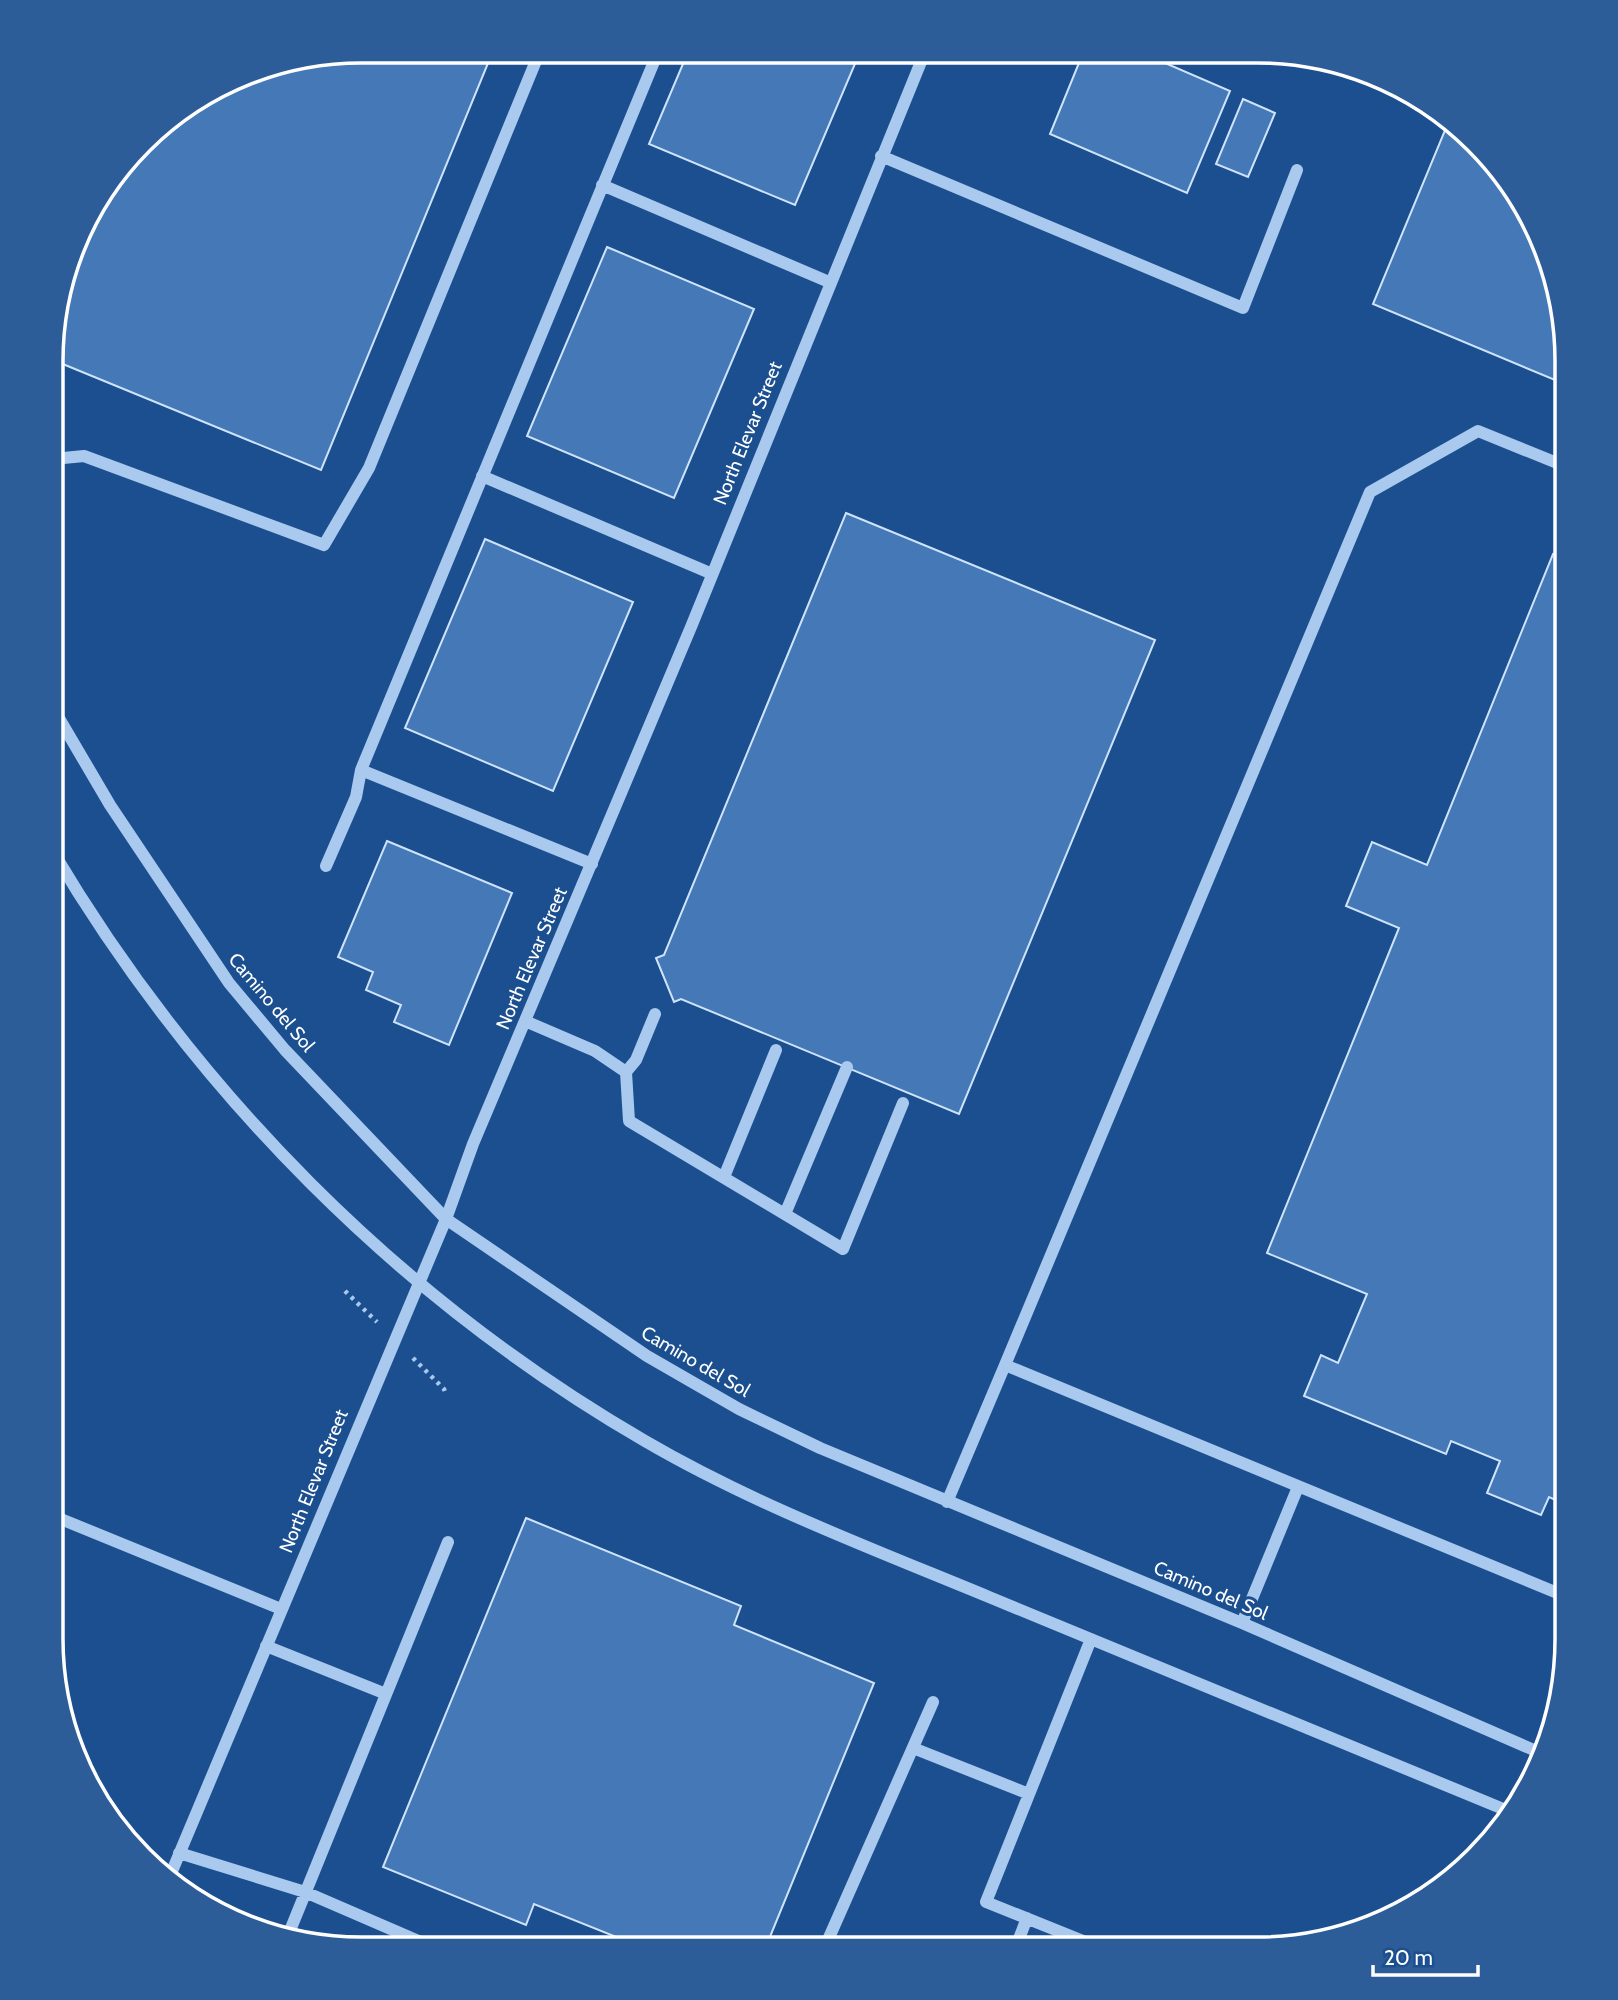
<svg xmlns="http://www.w3.org/2000/svg" width="1618" height="2000" font-family="Cabin,sans-serif">
  <style>
    .building { fill: #4478b7; stroke: #cfe3fa; stroke-width: 2 }
    .lines { fill: none; stroke-linecap: round; stroke-linejoin: round }
    .path { stroke: #a9c9ee; stroke-width: 4.5; stroke-dasharray: 3.5 5; stroke-linecap: butt }
    .minor { stroke: #a9c9ee; stroke-width: 12 }
    .labels { text-anchor: middle; stroke-width: 6; stroke-linejoin: round; paint-order: stroke }
    .street-label { font-size: 19px; fill: #fff; stroke: #1b4f8f }
    .rim { fill: none; stroke: #fff; stroke-width: 3.5 }
  </style>
  <rect width="100%" height="100%" fill="#1b4f8f"/>
  <path class="building" d="M361,51h132l-172,419 -268,-110v-40l39,-114 65,-78 104,-61z
    M688,52h172l-65,153 -146,-61z
    M1083,53h78l-3,7 72,31 -43,102 -137,-59z
    M1243,99l32,14 -27,64 -32,-13z
    M1448,123l78,83 31,75 10,104 -194,-81z
    M607,247l147,62 -80,189 -147,-62z
    M846,513l309,127 -196,474 -278,-115 -7,3 -18,-44 8,-3z
    M485,539l148,63 -80,189 -148,-63z
    M1553,554l14,6v945l-18,-8 -8,18 -54,-22 13,-32 -49,-20 -5,13 -142,-58 17,-41 17,8 29,-69 -100,-41 132,-325 -53,-22 26,-64 55,23z
    M387,841l125,52 -63,152 -55,-23 7,-17 -35,-15 7,-18 -35,-15z
    M526,1518l215,88 -7,19 140,58 -109,266h-127l1,-3 -105,-42 -8,21 -143,-58z"/>
  <g class="lines">
    <path class="path" d="M345,1291l32,31
      M413,1358l31,31 2,6"/>
    <path class="minor" d="M881,156l362,152 54,-138
      M602,185l227,97
      M53,459l31,-3 240,89 45,-77 171,-417
      M482,476l228,97
      M53,708l57,97 119,178 56,67 161,169 201,137 92,53 81,39 422,175 301,131
      M52,850c144,243 348,449 593,591 108,63 228,108 344,156 174,72 349,144 524,216
      M592,864l-231,-94 297,-718
      M326,866l30,-69 5,-27
      M525,1021l70,30 31,21 3,49 214,128 60,-146
      M626,1072l10,-12 19,-46
      M724,1177l52,-127
      M785,1214l62,-147
      M1005,1365l365,-873 108,-61 89,36
      M947,1502l58,-137 562,232
      M51,1515l230,94
      M1242,1623l56,-136
      M1091,1639l-105,263 117,47
      M266,1646l120,48
      M913,1748l116,46
      M179,1853l126,39 132,57
      M170,1876l276,-657 27,-75 218,-517 234,-575
      M287,1938l161,-396
      M824,1949l109,-247
      M1015,1949l12,-31"/>
  </g>
  <g class="labels">
    <g class="street-label">
      <text transform="translate(747 433) rotate(-68)" y="7">North Elevar Street</text>
      <text transform="translate(531 958) rotate(-67)" y="7">North Elevar Street</text>
      <text transform="translate(272 1002) rotate(50)" y="7">Camino del Sol</text>
      <text transform="translate(696 1361) rotate(30)" y="7">Camino del Sol</text>
      <text transform="translate(313 1481) rotate(-68)" y="7">North Elevar Street</text>
      <text transform="translate(1211 1590) rotate(23)" y="7">Camino del Sol</text>
    </g>
  </g>
  <path d="M0 0H1618V2000H0ZM361 63H1257A298 298 0 0 1 1555 361V1639A298 298 0 0 1 1257 1937H361A298 298 0 0 1 63 1639V361A298 298 0 0 1 361 63Z" fill="#2d5d98" fill-rule="evenodd"/>
  <path class="rim" d="M361 63H1257A298 298 0 0 1 1555 361V1639A298 298 0 0 1 1257 1937H361A298 298 0 0 1 63 1639V361A298 298 0 0 1 361 63Z"/>
  <path d="M1373 1965v10h105v-10" fill="none" stroke="#ffffff" stroke-width="3.5"/>
  <text x="1384" y="1965" font-size="21" fill="#ffffff" stroke="#1b4f8f" stroke-width="5" paint-order="stroke">20 m</text>
</svg>
